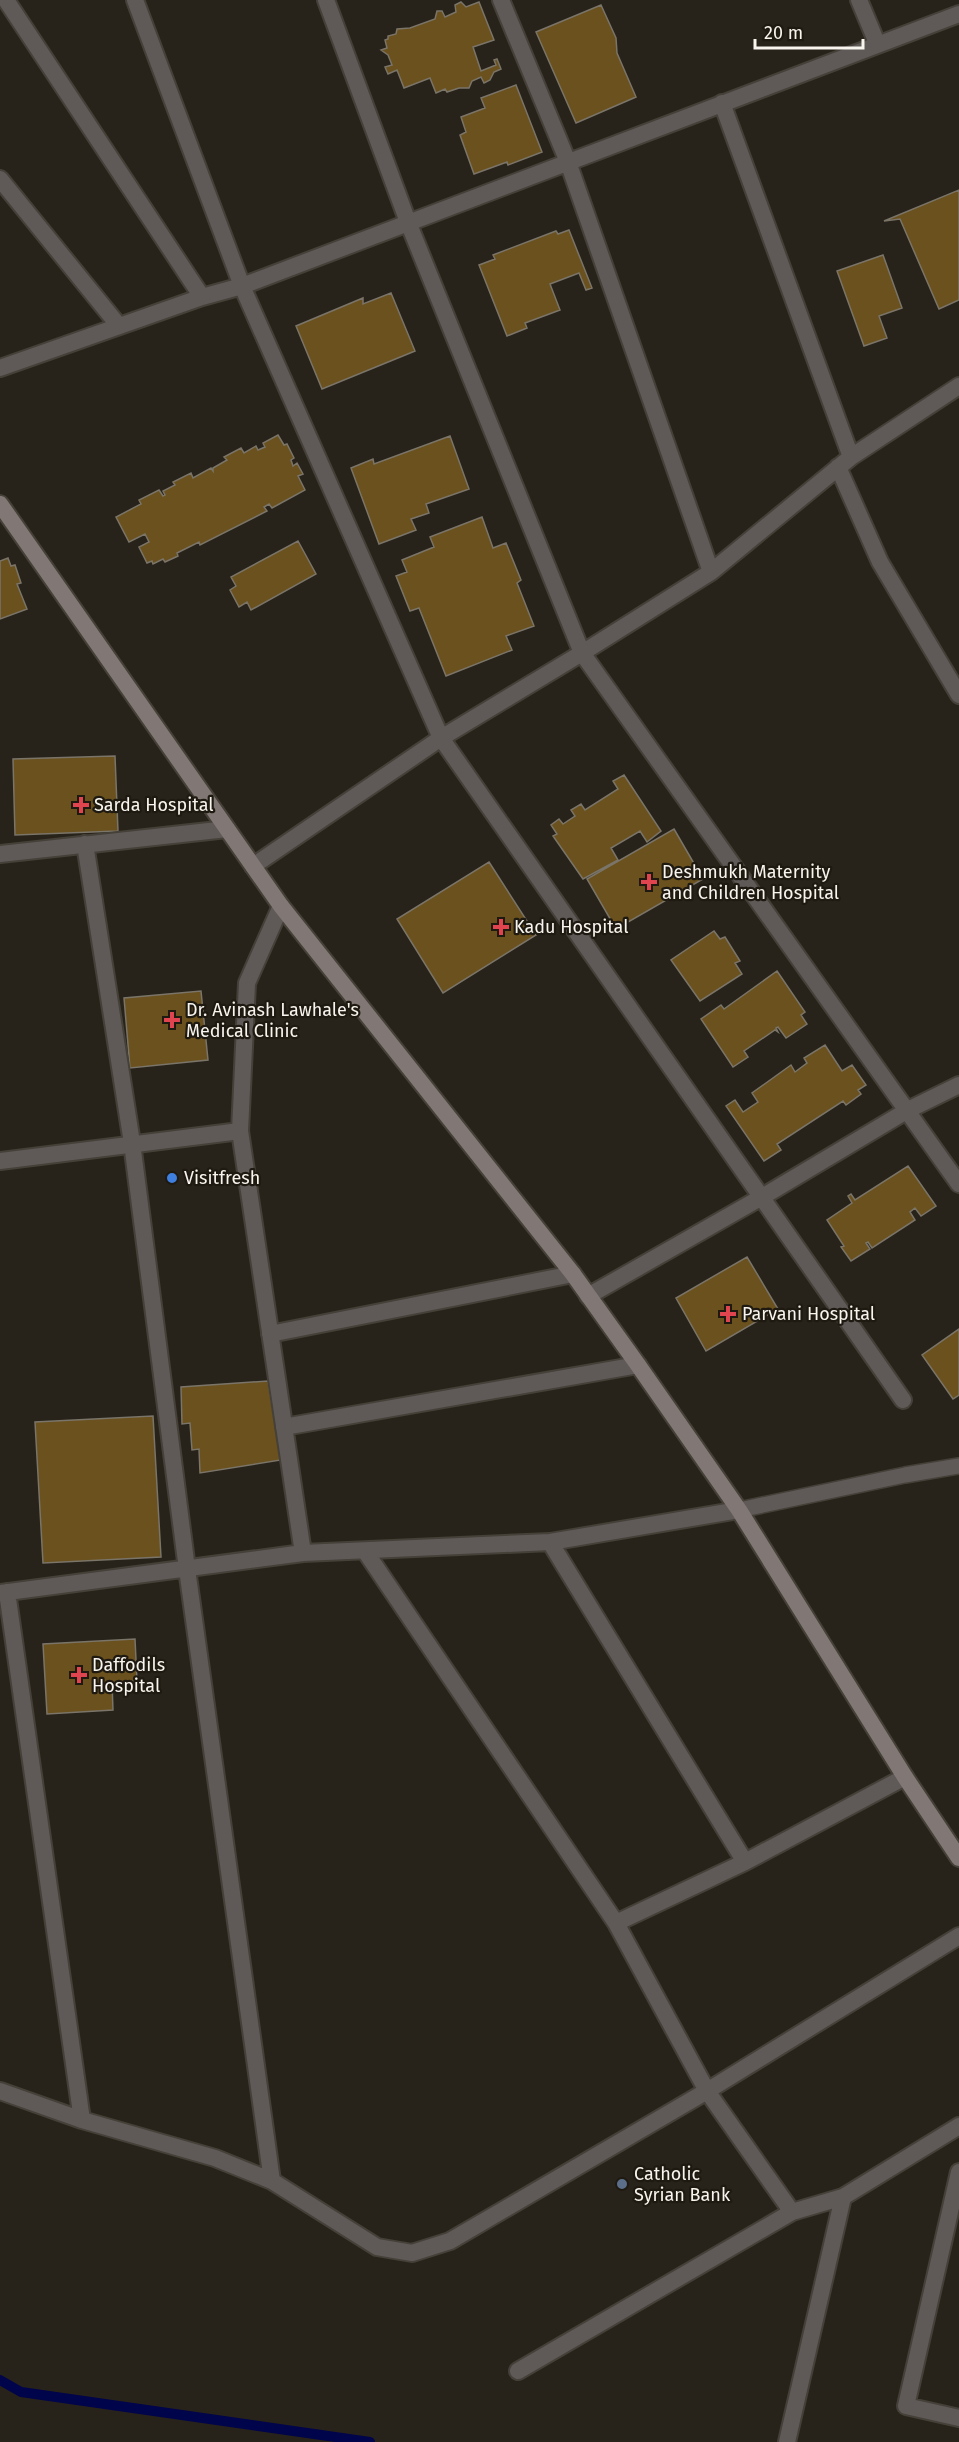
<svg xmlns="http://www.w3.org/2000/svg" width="959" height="2442" font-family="'Fira Sans',sans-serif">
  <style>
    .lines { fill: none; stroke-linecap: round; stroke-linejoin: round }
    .stream { stroke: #00044b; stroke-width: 10 }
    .building { fill: #6a511d; stroke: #7a7469; stroke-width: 1.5 }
    .service-casing { stroke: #454038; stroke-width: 18 }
    .minor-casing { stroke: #454038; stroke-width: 20 }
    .secondary-casing { stroke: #454038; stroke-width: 20 }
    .service { stroke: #5f5a58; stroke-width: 15 }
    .minor { stroke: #5f5a58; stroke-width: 16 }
    .secondary { stroke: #817875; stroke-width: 16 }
    .health-dot { fill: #e0444e; stroke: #1f1a11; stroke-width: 2 }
    .shop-dot { fill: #3f7fe0; stroke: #1f1a11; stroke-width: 2 }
    .service-dot { fill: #5c6f8a; stroke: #1f1a11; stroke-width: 2 }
    .labels { text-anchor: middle; stroke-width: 4.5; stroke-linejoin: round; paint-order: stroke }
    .poi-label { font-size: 18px; fill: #f8f4ee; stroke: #1f1a11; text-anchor: start }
  </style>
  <rect width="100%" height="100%" fill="#28231a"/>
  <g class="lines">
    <path class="stream" d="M0,2380l21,12 349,50"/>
  </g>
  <path class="building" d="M461,2l5,5 13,-5 15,38 -21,7 8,24 15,-6 -2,-5 3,-1 4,10 -7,3 -4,8 -6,3 -3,-6 -9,4 -3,7h-10l-12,4 -2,-3 -9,4 -6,-15 -26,10 -7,-18 -9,4 -3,-7 7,-2 -4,-10 -7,-5 6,-2 -2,-8 3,-1v-3l8,-2 1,-5 13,-1 25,-9 2,-8h5l3,6 11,-5 -1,-7z
    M601,5l15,33 1,15 19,44 -60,26 -40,-91z
    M516,85l26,67 -34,13 -1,-3 -33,12 -14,-39 6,-3 -5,-15 24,-9 -4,-10z
    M959,190v110l-20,9 -39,-90 -16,2z
    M569,230l23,58 -6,2 -7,-17 -29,11 10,26 -35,13 2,5 -20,8 -28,-71 16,-6 -2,-4 63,-24 2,3z
    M883,255l19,53 -23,8 8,22 -23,8 -27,-75z
    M391,293l24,58 -93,38 -26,-63 67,-28v6z
    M278,435l6,10 3,-1 7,14 -3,2 2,6 4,-3 6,11 -5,2 7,14 -33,18 -3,-4 -5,3 3,4 -67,34 -1,-3 -22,11 1,3 -13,6 -2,-3 -10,5 -1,-3 -5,2 -8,-16 10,-5 -4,-8 -16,8 -13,-25 25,-13 -2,-4 20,-10 4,6 2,-1 -2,-4 12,-6 -2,-3 18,-9 2,5 18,-10 2,3v-3l14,-8 -3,-3 17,-9 3,5 12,-7 2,4 7,-3 -2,-4z
    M450,436l19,53 -43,15 3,9 -18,6 5,11 -37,14 -28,-76 22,-9 1,5z
    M482,517l11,31 13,-5 15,37 -4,3 17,43 -28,10 6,14 -66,26 -27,-68 -9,3 -14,-35 11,-4 -5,-12 32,-13 -4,-10z
    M298,541l18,33 -65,36 -4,-8 -8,5 -9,-17 6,-4 -5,-9z
    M8,558l3,8 4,-1 6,18 -4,1 10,25 -27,10v-58z
    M115,756l3,75 -103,4 -2,-76z
    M624,775l37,56 -14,11 -7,-11 -29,17 7,12 -35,19 -30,-43 4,-2 -6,-9 8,-6 4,5 12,-8 -4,-6 10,-6 4,6 33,-21 -5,-8z
    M674,829l29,50 -87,50 -29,-50z
    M489,862l47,73 -93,58 -46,-74z
    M714,931l6,8 5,-2 15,24 -5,2 7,11 -42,27 -29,-41z
    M777,971l28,41 -4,3 6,9 -21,14 -8,-11 -2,1 2,4 -3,-2 -31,21 4,6 -15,10 -32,-48 20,-14 3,4z
    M201,991l7,69 -78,8 -6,-70z
    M825,1045l17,26 10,-6 14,20 -8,5 3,4 -15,11 -3,-4 -66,43 4,6 -17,11 -38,-55 9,-6 8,12 15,-10 -6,-9 39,-28 4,7 12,-9 -3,-5z
    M908,1166l28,40 -15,10 -6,-8 -5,4 5,8 -43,28 -4,-6 -2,1 4,6 -19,12 -10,-14 3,-1 -17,-26 25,-17 -4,-7 3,-2 4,6z
    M747,1257l31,52 -72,42 -30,-53z
    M959,1329v66l-6,4 -31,-44z
    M268,1381l13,79 -81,13 -1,-24 -7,1 -2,-27 -8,1 -1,-37z
    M153,1416l8,141 -118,6 -8,-141z
    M135,1639l2,42 -25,2 1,27 -66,4 -4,-70z"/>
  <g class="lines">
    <defs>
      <path id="service" d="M739,1510l166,-35 54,-9"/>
      <path id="minor" d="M6,0l196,297
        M135,0l107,286 199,452 462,662
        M326,0l82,222 174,431 377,531
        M501,0l67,162 143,410
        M859,0l18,43
        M722,103l129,354
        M0,179l119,147
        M0,368l202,-71 40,-11 717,-272
        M838,467l42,95 79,133
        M85,844l47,299 55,426 85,612
        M0,854l227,-25
        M253,866l188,-128 141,-85 129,-81 140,-115 108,-71
        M281,906l-34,77 -7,148 63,422
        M0,1161l240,-30
        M588,1296l174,-99 146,-87 51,-25
        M270,1334l303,-60
        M284,1427l354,-62
        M550,1542l195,320
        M365,1551l251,372 91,168 85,121
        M7,1592l75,528
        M0,1593l303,-40 247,-11 189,-32
        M616,1923l129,-61 160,-85
        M0,2091l82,29 133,38 57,23 105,66 35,6 38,-12 257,-150 252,-155
        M959,2172l-53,234 53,12
        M518,2371l274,-159 51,-15 116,-71
        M787,2442l56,-245"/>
      <path id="secondary" d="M0,504l281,402 292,368 65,91 101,145 166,267 54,81"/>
    </defs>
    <use href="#service" class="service-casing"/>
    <use href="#minor" class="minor-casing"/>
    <use href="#secondary" class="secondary-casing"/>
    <use href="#service" class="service"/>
    <use href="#minor" class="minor"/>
    <use href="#secondary" class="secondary"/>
  </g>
  <g class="health-dot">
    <path d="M78 796h6v6h6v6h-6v6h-6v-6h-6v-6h6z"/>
    <path d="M646 873h6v6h6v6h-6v6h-6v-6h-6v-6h6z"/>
    <path d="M498 918h6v6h6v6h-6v6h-6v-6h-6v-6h6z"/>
    <path d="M169 1011h6v6h6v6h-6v6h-6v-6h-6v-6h6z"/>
    <path d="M725 1305h6v6h6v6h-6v6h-6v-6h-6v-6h6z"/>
    <path d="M76 1666h6v6h6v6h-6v6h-6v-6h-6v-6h6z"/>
  </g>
  <circle class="shop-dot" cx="172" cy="1178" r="6"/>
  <circle class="service-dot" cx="622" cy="2184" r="6"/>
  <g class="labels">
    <g class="poi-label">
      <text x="94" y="811">Sarda Hospital</text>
      <text x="662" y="878">Deshmukh Maternity<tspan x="662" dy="21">and Children Hospital</tspan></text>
      <text x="514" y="933">Kadu Hospital</text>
      <text x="186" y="1016">Dr. Avinash Lawhale's<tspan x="186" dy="21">Medical Clinic</tspan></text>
      <text x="184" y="1184">Visitfresh</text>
      <text x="742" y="1320">Parvani Hospital</text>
      <text x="92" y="1671">Daffodils<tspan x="92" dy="21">Hospital</tspan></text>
      <text x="634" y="2180">Catholic<tspan x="634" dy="21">Syrian Bank</tspan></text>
    </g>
  </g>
  <path d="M755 39v9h108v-9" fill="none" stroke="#f8f4ee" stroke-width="3"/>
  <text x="764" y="39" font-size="18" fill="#f8f4ee" stroke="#1f1a11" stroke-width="4.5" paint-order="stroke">20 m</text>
</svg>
